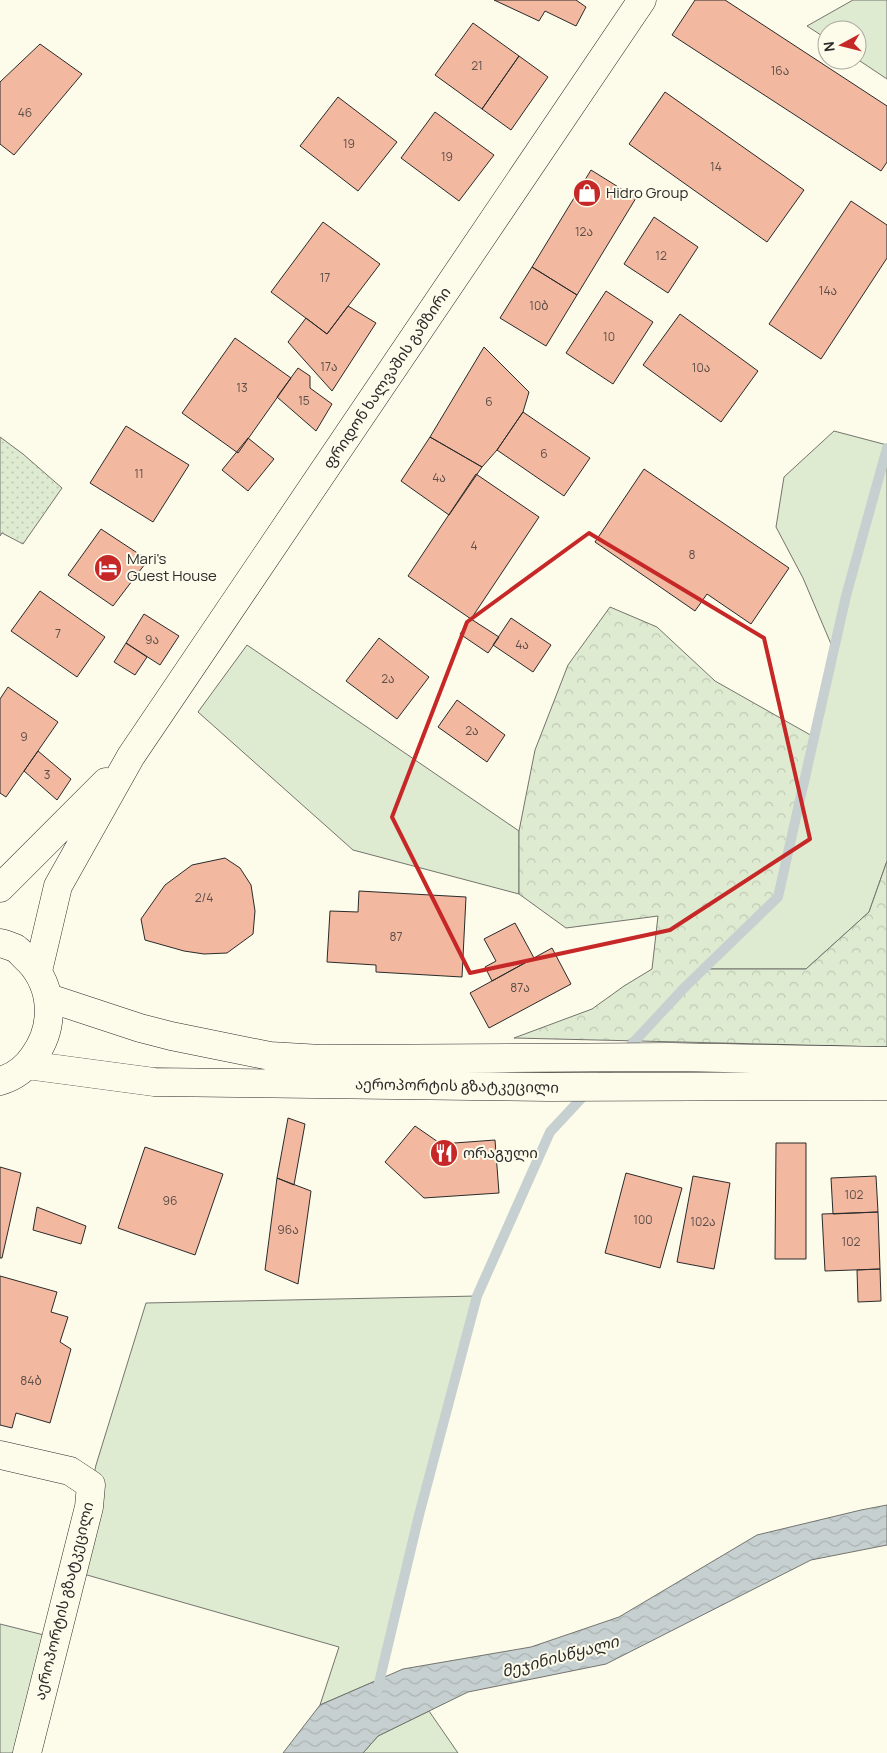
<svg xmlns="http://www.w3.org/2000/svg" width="887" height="1753" font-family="Manrope,'Noto Sans Georgian',sans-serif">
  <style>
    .grass { fill: #deebd1; stroke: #74746e }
    .forest { fill: url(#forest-crowns); stroke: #74746e }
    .park { fill: url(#park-dots); stroke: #74746e }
    .water { fill: url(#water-waves); stroke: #74746e }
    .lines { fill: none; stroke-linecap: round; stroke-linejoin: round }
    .stream { stroke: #c7d0d0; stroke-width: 10 }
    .building { fill: #f2b8a0; stroke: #2b2b2b }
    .minor-casing { stroke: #2b2b2b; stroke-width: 29 }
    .highway-casing { stroke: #2b2b2b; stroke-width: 29 }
    .minor { stroke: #fdfbea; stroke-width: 28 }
    .highway { stroke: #fdfbea; stroke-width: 28 }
    .marked { fill: none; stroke: #c62828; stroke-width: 4; stroke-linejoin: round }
    .labels { text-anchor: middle; stroke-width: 4; stroke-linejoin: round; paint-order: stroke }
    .number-label { font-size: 12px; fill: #5d4e48 }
    .poi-label { font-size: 15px; fill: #2b2b2b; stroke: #fdfbea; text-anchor: start }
    .street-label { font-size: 15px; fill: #2b2b2b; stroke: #fdfbea }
    .water-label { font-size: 16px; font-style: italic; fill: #2b2b2b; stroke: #fdfbea }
  </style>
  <defs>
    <pattern id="forest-crowns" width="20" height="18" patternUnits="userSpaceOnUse" patternTransform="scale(1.25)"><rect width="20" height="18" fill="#deebd1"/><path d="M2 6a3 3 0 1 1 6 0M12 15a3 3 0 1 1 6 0" fill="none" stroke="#bfcab4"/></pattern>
    <pattern id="park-dots" width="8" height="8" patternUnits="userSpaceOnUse" patternTransform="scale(1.25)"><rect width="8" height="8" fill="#deebd1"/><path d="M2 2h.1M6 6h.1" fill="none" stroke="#bfcab4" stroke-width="1.8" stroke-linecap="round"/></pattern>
    <pattern id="water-waves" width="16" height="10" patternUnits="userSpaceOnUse" patternTransform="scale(1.25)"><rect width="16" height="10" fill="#c7d0d0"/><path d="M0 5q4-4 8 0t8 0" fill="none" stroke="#abb3b3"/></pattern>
  </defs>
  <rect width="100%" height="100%" fill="#fdfbea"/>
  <path class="grass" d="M853,0h34v79l-30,-20v-29h-30v9l-20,-13z
    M834,431l53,14v416l-18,51 -63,57h-102l74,-73 56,-245 -31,-73 -27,-51 8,-50z
    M247,645l272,186v63l-166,-44 -155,-138z
    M477,1296l-58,219 -39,164 -60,26 19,-58 -266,-76 23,-106 50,-162z
    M0,1624l56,14 -29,115h-27z
    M429,1711l29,42h-95l15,-17z"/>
  <path class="forest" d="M610,607l47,20 58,54 99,56 -36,160 -73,72h101l63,-57 18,-51v186l-373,-9 78,-29 32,-23 28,-17 6,-53 -92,12 -47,-34v-63l16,-81 33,-85z"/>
  <path class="park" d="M0,437l23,17 39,34 -39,56 -21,-11 -2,3z"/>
  <path class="water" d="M887,1505v40l-76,15 -205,104 -138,28 -90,44 -15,17h-80l37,-48 83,-36 128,-22 88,-30 138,-82 104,-25z"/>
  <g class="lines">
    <path class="stream" d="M377,1691l42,-176 58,-219 73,-164 136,-146 92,-89 68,-301 41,-148"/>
  </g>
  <path class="building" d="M494,0h82l10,7 -10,19 -31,-15 -6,10z
    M695,0h30l162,106v56l-6,9 -209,-136z
    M473,23l46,33 -37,53 -47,-34z
    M40,44l42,30 -68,81 -14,-11v-62z
    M519,56l29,21 -37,53 -29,-21z
    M665,92l139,98 -37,52 -138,-98z
    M338,97l59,45 -39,49 -58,-45z
    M435,112l59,43 -35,46 -58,-43z
    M591,170l45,28 -59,97 -45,-28z
    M851,201l36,24v33l-66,101 -52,-35z
    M654,217l44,30 -30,46 -44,-29z
    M323,222l57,42 -53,70 -56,-42z
    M532,267l45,28 -31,51 -46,-28z
    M606,291l47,31 -40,62 -47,-31z
    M348,306l28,17 -44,68 -44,-49 18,-24 21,16z
    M680,314l78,57 -37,51 -78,-57z
    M235,338l56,40 -53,75 -56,-40z
    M484,347l45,45 -6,20 -26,38 -15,17 -52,-30z
    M298,368l12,8v12l22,16 -16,27 -39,-34z
    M523,412l67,46 -26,38 -67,-46z
    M126,426l63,39 -36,57 -63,-39z
    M430,437l52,30 -33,48 -48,-34z
    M248,438l26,21 -26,32 -26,-21z
    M644,469l145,99 -38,56 -44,-30 -12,17 -100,-69z
    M476,474l63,43 -68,102 -63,-43z
    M101,529l47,31 -35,46 -45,-31z
    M40,591l65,46 -28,40 -66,-46z
    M144,614l35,22 -19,29 -34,-22z
    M511,618l40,27 -18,27 -40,-27z
    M471,619l28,18 -11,16 -28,-19z
    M379,638l50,39 -32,42 -51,-38z
    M126,643l21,14 -12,18 -21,-13z
    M8,687l50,35 -52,75 -6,-4v-94z
    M457,700l48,35 -18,27 -49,-35z
    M38,751l33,28 -14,21 -33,-29z
    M225,858l15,10 11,17 4,26 -2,23 -26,19 -23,1 -20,-3 -39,-11 -4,-21 24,-34 27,-20z
    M359,891l107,6 -4,80 -86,-5v-7l-49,-3 3,-51 28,1z
    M515,923l19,35 -42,23 -7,-14 11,-6 -12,-22z
    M552,948l19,36 -82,44 -19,-35z
    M288,1118l17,6 -11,61 -17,-7z
    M415,1126l26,18 54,-4 4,53 -75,5 -39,-36z
    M776,1143h30v116h-31z
    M145,1147l78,27 -28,81 -77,-27z
    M0,1167l21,6 -19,85h-2z
    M626,1173l56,15 -22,80 -55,-15z
    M693,1176l37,7 -16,86 -37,-7z
    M876,1176l2,36 -45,2 -2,-36z
    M277,1178l34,13 -13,93 -33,-14z
    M37,1207l49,19 -5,18 -48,-14z
    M878,1212l2,57 -55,2 -3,-57z
    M880,1269l1,32 -23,1 -1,-32z
    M0,1276l57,16 -6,20 17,5 -8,25 11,7 -21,74 -34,-10 -4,15 -12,-3z"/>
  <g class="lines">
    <defs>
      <path id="minor" d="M0,1455l70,16 21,14 -2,22 -62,246"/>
      <path id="highway" d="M0,888l106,-106
        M0,943c5,1 10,3 15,5 5,3 9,9 14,13 25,27 26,66 5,95 -8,12 -20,21 -34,25
        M38,971l20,-85 73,-130 511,-756
        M49,998l91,30 31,8 99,20 51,3 350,-2 216,4
        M27,1065l127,17 394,5 339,-1"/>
    </defs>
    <use href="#minor" class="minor-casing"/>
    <use href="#highway" class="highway-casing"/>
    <use href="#minor" class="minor"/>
    <use href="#highway" class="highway"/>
  </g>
  <path class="marked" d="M589,533l175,105 46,201 -140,91 -200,43 -78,-156 75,-195z"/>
  <defs>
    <symbol id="shop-disc" viewBox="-11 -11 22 22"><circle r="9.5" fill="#c62828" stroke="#fdfbea"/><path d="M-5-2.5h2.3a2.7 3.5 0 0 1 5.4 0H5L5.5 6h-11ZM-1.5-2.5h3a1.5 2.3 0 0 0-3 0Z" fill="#fff"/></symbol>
    <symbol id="hotel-disc" viewBox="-11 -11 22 22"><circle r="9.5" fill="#c62828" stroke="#fdfbea"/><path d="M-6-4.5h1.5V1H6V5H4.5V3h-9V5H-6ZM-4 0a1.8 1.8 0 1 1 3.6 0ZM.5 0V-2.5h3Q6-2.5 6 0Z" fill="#fff"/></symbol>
    <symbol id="restaurant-disc" viewBox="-11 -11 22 22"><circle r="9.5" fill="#c62828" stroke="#fdfbea"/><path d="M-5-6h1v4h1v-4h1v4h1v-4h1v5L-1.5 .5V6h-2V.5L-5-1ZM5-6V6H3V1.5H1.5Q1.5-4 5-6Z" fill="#fff"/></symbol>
  </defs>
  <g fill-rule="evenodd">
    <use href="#shop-disc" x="571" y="177" width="32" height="32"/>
    <use href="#hotel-disc" x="92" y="552" width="32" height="32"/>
    <use href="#restaurant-disc" x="428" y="1137" width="32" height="32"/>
  </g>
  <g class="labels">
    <g class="number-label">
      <text x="477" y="70">21</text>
      <text x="780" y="75">16ა</text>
      <text x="25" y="117">46</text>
      <text x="349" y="148">19</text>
      <text x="447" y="161">19</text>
      <text x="716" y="171">14</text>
      <text x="584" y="236">12ა</text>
      <text x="661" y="260">12</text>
      <text x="325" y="282">17</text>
      <text x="828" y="295">14ა</text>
      <text x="539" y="310">10ბ</text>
      <text x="609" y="341">10</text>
      <text x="329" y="371">17ა</text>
      <text x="701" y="372">10ა</text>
      <text x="242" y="392">13</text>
      <text x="304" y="405">15</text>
      <text x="489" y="406">6</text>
      <text x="544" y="458">6</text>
      <text x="139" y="478">11</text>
      <text x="439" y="482">4ა</text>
      <text x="474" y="550">4</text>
      <text x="692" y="559">8</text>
      <text x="58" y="638">7</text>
      <text x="152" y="644">9ა</text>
      <text x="522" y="649">4ა</text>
      <text x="388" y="683">2ა</text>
      <text x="472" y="735">2ა</text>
      <text x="24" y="741">9</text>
      <text x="47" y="779">3</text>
      <text x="204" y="902">2/4</text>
      <text x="396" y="941">87</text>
      <text x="520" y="992">87ა</text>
      <text x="854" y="1199">102</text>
      <text x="170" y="1205">96</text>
      <text x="643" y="1224">100</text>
      <text x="703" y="1226">102ა</text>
      <text x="288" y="1234">96ა</text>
      <text x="851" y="1246">102</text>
      <text x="31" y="1385">84ბ</text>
    </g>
    <g class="poi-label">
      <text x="606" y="198">Hidro Group</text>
      <text x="127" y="564">Mari's<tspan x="127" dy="17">Guest House</tspan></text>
      <text x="463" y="1158">ორაგული</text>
    </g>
    <g class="street-label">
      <text transform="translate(387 378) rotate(-56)" y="5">ფრიდონ ხალვაშის გამზირი</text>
      <text transform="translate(457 1086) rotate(1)" y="5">აეროპორტის გზატკეცილი</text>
      <text transform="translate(64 1601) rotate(-76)" y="5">აეროპორტის გზატკეცილი</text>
    </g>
    <g class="water-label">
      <text transform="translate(560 1656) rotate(-15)" y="6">მეჯინისწყალი</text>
    </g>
  </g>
  <g transform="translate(842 45) rotate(263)"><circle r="24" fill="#fdfbea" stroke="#a9a89e"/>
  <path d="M0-4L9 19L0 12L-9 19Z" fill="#c62828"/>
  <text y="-8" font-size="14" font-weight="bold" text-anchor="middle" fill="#2b2b2b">N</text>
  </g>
</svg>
